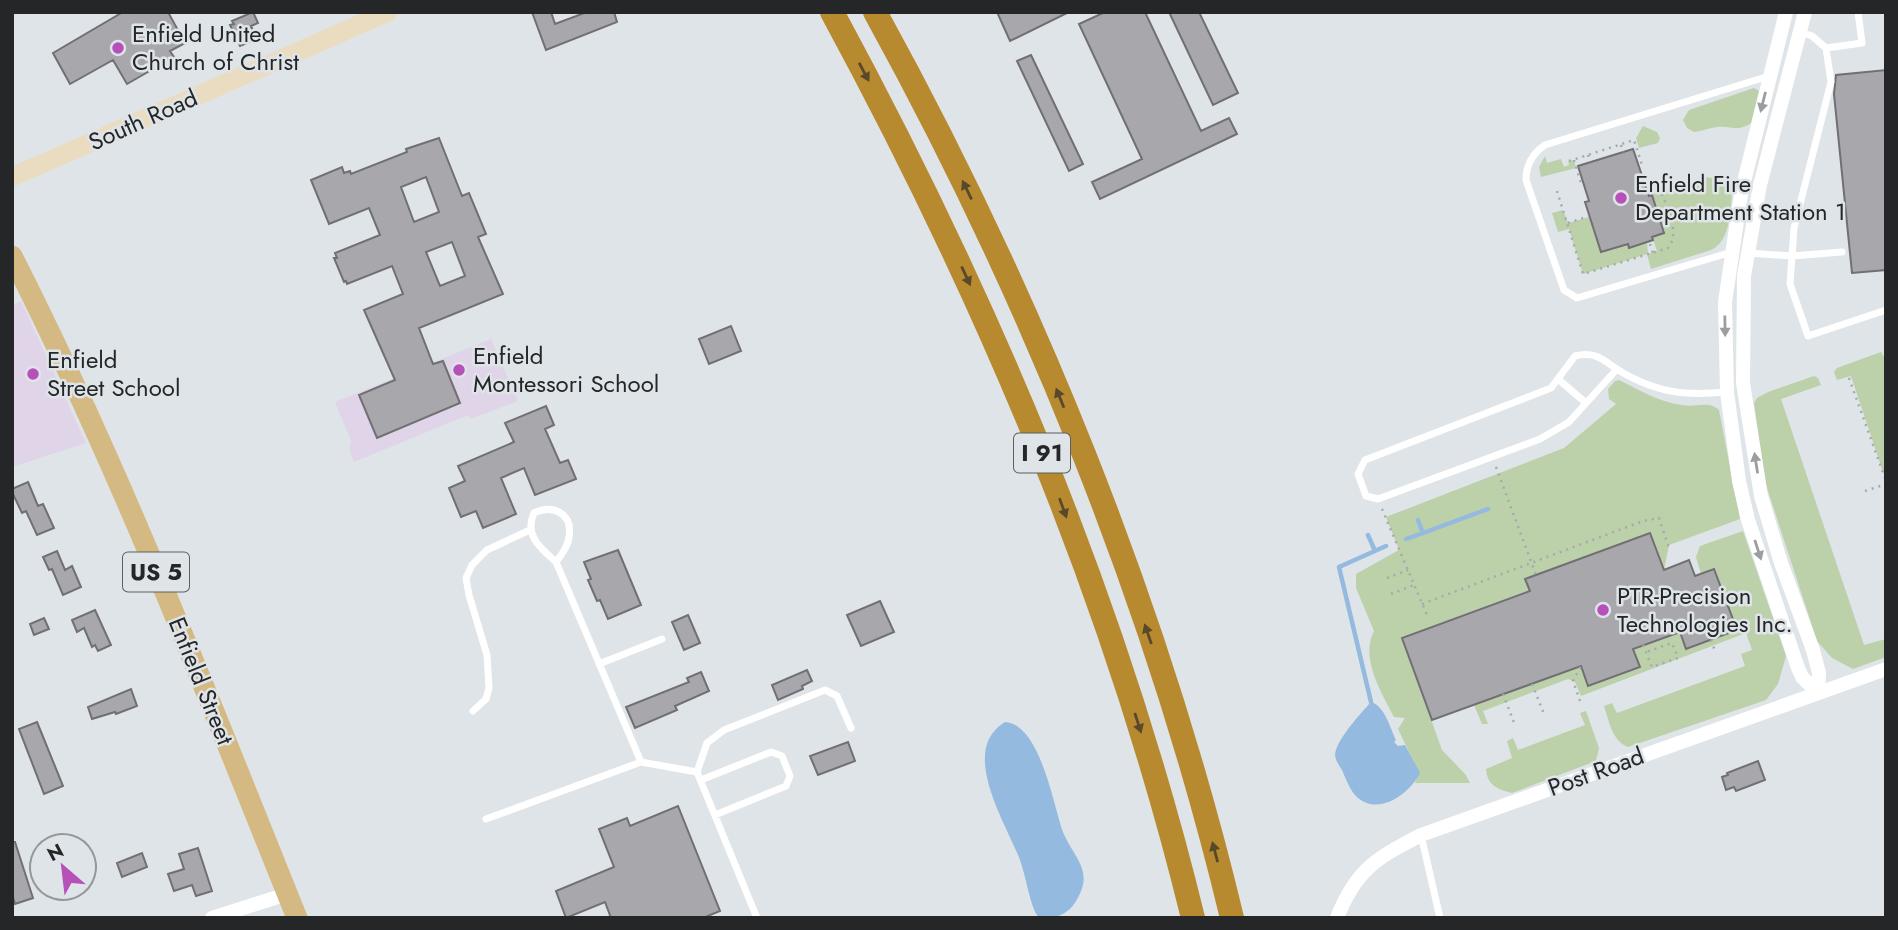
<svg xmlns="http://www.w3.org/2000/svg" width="1898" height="930" font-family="Jost,sans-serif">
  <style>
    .education { fill: #e0d4e9 }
    .green { fill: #bcd0a9 }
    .water { fill: #94badf }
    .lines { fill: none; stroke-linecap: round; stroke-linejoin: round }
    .stream { stroke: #94badf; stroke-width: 4.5 }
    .building { fill: #a8a7ac; stroke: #706f74; stroke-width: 2; fill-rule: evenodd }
    .path { stroke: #a6aaad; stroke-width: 2.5; stroke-dasharray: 2 5; stroke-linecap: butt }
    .lane { stroke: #fff; stroke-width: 7 }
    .street { stroke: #fff; stroke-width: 14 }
    .secondary { stroke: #eadcc1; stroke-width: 19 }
    .primary { stroke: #d4b982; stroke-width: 21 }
    .highway { stroke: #b88a2f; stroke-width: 24 }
    .oneway { fill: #58492a }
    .oneway2 { fill: #9c9d9e }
    .poi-dot { fill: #b551b8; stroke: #dfe4e8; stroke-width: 2.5 }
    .labels { text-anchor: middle; stroke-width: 5; stroke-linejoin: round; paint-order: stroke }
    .shield { fill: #dfe4e8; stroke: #5c5f61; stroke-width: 2 }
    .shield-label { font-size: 23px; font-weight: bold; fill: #242627 }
    .poi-label { font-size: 24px; fill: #242627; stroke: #dfe4e8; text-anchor: start }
    .street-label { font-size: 24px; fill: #242627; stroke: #dfe4e8 }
  </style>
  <rect width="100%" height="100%" fill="#dfe4e8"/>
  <path class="education" d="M21,301l65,142 -74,24v-162z
    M491,339l27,62 -47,18 -3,-4 -114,47 -5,-13 2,-8 -16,-39z"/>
  <path class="green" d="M1754,88l5,3 -8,32c-15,10 -19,2 -34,4 -7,1 -15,4 -23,5l-7,-4 -4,-8 6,-10z
    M1643,126l14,6 3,6 -2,5 -19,5 -3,-10z
    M1545,156l2,7 14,-4 3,8 5,-2 -1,-4 6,-1 2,8 -35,9 -2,-10z
    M1704,177c15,1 24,6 28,20 -3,19 -2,44 -21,53l-60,19 -4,-15 -64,20 -14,-45 -11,3 -6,-19 11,-3 5,13 21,-6 12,35 27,-8 1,3 18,-5 1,12 9,-3 -5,-14 12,-4 -12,-39z
    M1881,352l5,8 -1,118 -34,-102 -14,4 -3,-8 3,-4z
    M1814,376l4,2 3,7 -40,14 83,246 22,-6v18l-33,12 -21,-11 -15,-17 -51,-156 -12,-82 3,-5 11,-6z
    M1619,380c20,10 40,22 63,25 14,3 26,-5 37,5l21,109 -71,26 -5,25 -14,-37 -125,47 5,11 -128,47 40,112 24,25 4,8h-55l4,-10 -21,-44 7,-11 -11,-1c-13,-25 -34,-59 -20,-86l-18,-43v-14l43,-24 -13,-33 178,-69 52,-44 -7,-5 -1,-10 7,-8z
    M1743,531l43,125 -8,28 -12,16 -138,47c-16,-6 -19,-26 -24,-41l8,-3 5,10 128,-47 -4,-12 11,-4 -6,-17 -165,63 -6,-14 -7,-3 -85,32 5,13h-6l-8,-19 106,-39 9,20 50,-19 -6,-18 47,-17 6,17 51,-20 -22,-60 -14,5 -5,-17 4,-11z
    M1586,711l13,37 -3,13 -84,32c-15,-4 -25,-8 -26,-24l26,-11 -5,-17 6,-3 5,12 67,-25 -5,-12z"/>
  <path class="water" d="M1371,702c14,4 19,26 25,38l-2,2 4,4 7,-1 15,28c-10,20 -40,43 -62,25 -8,-7 -12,-19 -16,-28 -4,-6 -9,-13 -6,-20 5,-15 24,-36 35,-48z
    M1005,722c35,2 48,82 58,110 11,27 32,38 13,69 -9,15 -21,17 -37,17l-4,-6c-7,-17 -9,-35 -15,-52 -14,-37 -62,-110 -15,-138z"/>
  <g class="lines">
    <path class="stream" d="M1423,533l65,-24
      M1368,535l7,16
      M1406,539l17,-6 -5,-13
      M1371,702l-32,-135 47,-21"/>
  </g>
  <path class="building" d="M123,12h45l17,31 -15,8 4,6 -47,27 -14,-24 -43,24 -17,-31z
    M253,12l5,11 -7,3 6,13 -17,7 -10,-21 4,-1 -2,-3z
    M532,12h19l4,12 32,-12h27l3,10 -71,28z
    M997,12h72l-59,29z
    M1105,12h40l56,119 28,-13 8,16 -137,65 -8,-17 50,-23 -63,-135z
    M1169,12h30l39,81 -25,12z
    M1031,55l52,109 -14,7 -52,-110z
    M1886,70v200l-34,3 -18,-179 2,-19z
    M439,138l23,58 7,-3 17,41 -8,3 25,57 -84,34 14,36 10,-3 17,42 -83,35 -18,-43 36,-15 -31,-70 39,-16 -11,-28 -45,18 -1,-3 -2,1 -10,-24h3l-2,-5 45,-18 -11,-27 -40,16 -18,-44 31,-13 2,6 6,-2 1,3 56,-22 -1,-3zM426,177l13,35 -25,10 -13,-35zM452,242l13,34 -25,10 -14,-34z
    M1633,149l16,47 3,-1 12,38 -12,4 1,3 -24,8 -1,-4 -27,8 -16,-50 4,-1 -11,-35z
    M731,326l10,25 -32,13 -10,-25z
    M546,406l8,19 -9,4 15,34 8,-3 8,19 -41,16 -11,-27 -23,10 15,36 -33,14 -7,-17 -15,6 -12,-29 16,-7 -7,-15 56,-24 -9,-19z
    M28,482l10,24 5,-2 11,24 -17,7 -11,-24 -4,2 -10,-21v-3z
    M1650,533l14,37 25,-10 6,16 19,-7 23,61 -51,19 -6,-17 -47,17 7,18 -52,19 -7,-20 -149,54 -30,-82 128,-47 -5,-12z
    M618,550l23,55 -33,14 -8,-19 -3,1 -9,-21 3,-1 -7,-17z
    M57,551l8,19 7,-4 9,21 -18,8 -11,-26 -3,1 -6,-13z
    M880,601l14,31 -33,14 -14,-31z
    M95,610l16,35 -13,6 -3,-6 -3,2 -8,-19 -7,4 -5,-12z
    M688,615l12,28 -16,7 -12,-28z
    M44,618l5,11 -15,6 -4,-11z
    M807,670l5,11 -10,5 1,3 -25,11 -6,-15z
    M701,672l8,19 -34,15 2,4 -42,18 -9,-21 63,-25 -2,-4z
    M131,689l6,17 -21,8 -1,-2 -23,7 -4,-12z
    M37,722l26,64 -19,8 -25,-65z
    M848,742l7,19 -37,14 -8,-19z
    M1758,761l7,19 -29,11 -2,-4 -8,3 -4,-13 6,-2 -1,-2z
    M678,806l42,105 -17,7h-92l-6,-16 -39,16 -10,-27 58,-24 -15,-38 28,-11 3,8z
    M12,842h3l18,56 -18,6 -3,-10z
    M198,848l14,43 -16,5 -4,-11 -18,6 -6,-17 16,-5 -5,-15z
    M142,853l5,14 -25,10 -5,-14z"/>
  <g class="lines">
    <path class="path" d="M1621,145l2,7
      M1588,155l2,7
      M1574,160l7,23
      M1569,161l65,-21 9,28
      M1557,191l26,83 85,-26c13,-15 -2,-43 -8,-59
      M1670,219l16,-5
      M1568,223l21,-7
      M1650,244l3,9
      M1849,378l37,103
      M1496,467l40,108
      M1865,491l21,-7
      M1382,509l45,106
      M1387,578l21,-8
      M1391,594l23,-9
      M1422,604l221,-83 16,-3 9,27 5,2
      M1711,640l4,11
      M1643,645l9,22 26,-9 -6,-15 -26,9
      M1532,684l12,30
      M1503,694l12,31
      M1580,701l-7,-20 8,-15"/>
    <path class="lane" d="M1858,12l4,31 -36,5 5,34 -37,146 -4,56 18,52 78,-26
      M1800,32l12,4 14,12
      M1732,252l-155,46 -13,-8 -38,-110c0,-15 7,-27 19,-35l224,-69
      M1748,253l44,3 50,-4
      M1617,369l-48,53 -29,17 -162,60 -12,-3 -8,-22 7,-14 186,-72 24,-32c24,-6 31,8 50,18 9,5 20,10 30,13 24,8 47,7 72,5
      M1558,379l28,24
      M556,562c-16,-14 -32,-27 -22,-49 19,-9 39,0 35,24 -1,9 -7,17 -13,25l85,200
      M599,664l63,-25
      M473,711l13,-12 3,-11 -2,-33 -18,-60 -3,-17 6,-13 15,-15 43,-20
      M701,780l70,-28 11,4 8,20 -4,10 -71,29
      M486,819l155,-57 56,10
      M1421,835l19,83
      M757,918l-60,-146 10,-29 17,-13 101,-40 12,6 14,32"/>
    <path class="street" d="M1786,12l-45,182 -16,108 2,90 12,89 9,39 50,148 4,9 16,16
      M1805,12l-45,173 -16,91 -1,107 18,113 20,67 32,87 6,23 -1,20
      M212,918l75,-24
      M1337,918c19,-49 40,-60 84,-83l465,-166"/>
    <path class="secondary" d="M12,177l376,-165"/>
    <path class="primary" d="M12,256c109,214 195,439 285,662"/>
    <path class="highway" d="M832,12c156,288 283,587 361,906
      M875,12c155,281 282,593 357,906"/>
  </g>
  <defs><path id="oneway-solid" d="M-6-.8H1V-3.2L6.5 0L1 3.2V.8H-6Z" transform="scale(1.75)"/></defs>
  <g class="oneway">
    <use href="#oneway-solid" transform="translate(864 72) rotate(62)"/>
    <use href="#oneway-solid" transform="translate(967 190) rotate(-116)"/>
    <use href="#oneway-solid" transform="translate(966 276) rotate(65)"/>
    <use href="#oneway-solid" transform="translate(1060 398) rotate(-112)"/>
    <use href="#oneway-solid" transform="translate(1063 508) rotate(70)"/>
    <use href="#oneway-solid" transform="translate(1148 634) rotate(-109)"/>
    <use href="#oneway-solid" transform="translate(1138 723) rotate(72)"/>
    <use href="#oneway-solid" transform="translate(1215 852) rotate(-105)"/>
  </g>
  <g class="oneway2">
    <use href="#oneway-solid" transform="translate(1763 102) rotate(104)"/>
    <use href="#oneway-solid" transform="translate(1725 326) rotate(89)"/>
    <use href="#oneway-solid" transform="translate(1756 463) rotate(-99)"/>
    <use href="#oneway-solid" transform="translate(1758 550) rotate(72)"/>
  </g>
  <g class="poi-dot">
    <circle cx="118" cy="48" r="7"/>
    <circle cx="1621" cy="198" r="7"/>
    <circle cx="459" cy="370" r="7"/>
    <circle cx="33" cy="374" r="7"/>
    <circle cx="1603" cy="610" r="7"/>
  </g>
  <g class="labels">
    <g class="shield">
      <rect x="1014" y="433.5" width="56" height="39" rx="5"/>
      <rect x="123" y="552.5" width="66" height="39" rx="5"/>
    </g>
    <g class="shield-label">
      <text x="1042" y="461">I 91</text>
      <text x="156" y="580">US 5</text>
    </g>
    <g class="poi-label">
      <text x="132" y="42">Enfield United<tspan x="132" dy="28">Church of Christ</tspan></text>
      <text x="1635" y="192">Enfield Fire<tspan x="1635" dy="28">Department Station 1</tspan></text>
      <text x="473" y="364">Enfield<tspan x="473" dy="28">Montessori School</tspan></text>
      <text x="47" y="368">Enfield<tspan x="47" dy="28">Street School</tspan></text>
      <text x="1617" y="604">PTR-Precision<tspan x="1617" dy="28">Technologies Inc.</tspan></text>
    </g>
    <g class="street-label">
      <text transform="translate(143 120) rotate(-24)" y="8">South Road</text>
      <text transform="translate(201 681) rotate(68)" y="8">Enfield Street</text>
      <text transform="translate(1596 772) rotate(-20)" y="8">Post Road</text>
    </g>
  </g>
  <rect width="1898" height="930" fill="none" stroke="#242627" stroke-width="28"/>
  <g transform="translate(63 867) rotate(332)"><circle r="33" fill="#dfe4e8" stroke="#94989b" stroke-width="2"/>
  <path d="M0-5L12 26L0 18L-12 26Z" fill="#b551b8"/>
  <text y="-10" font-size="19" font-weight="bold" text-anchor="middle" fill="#242627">N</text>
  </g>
</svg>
